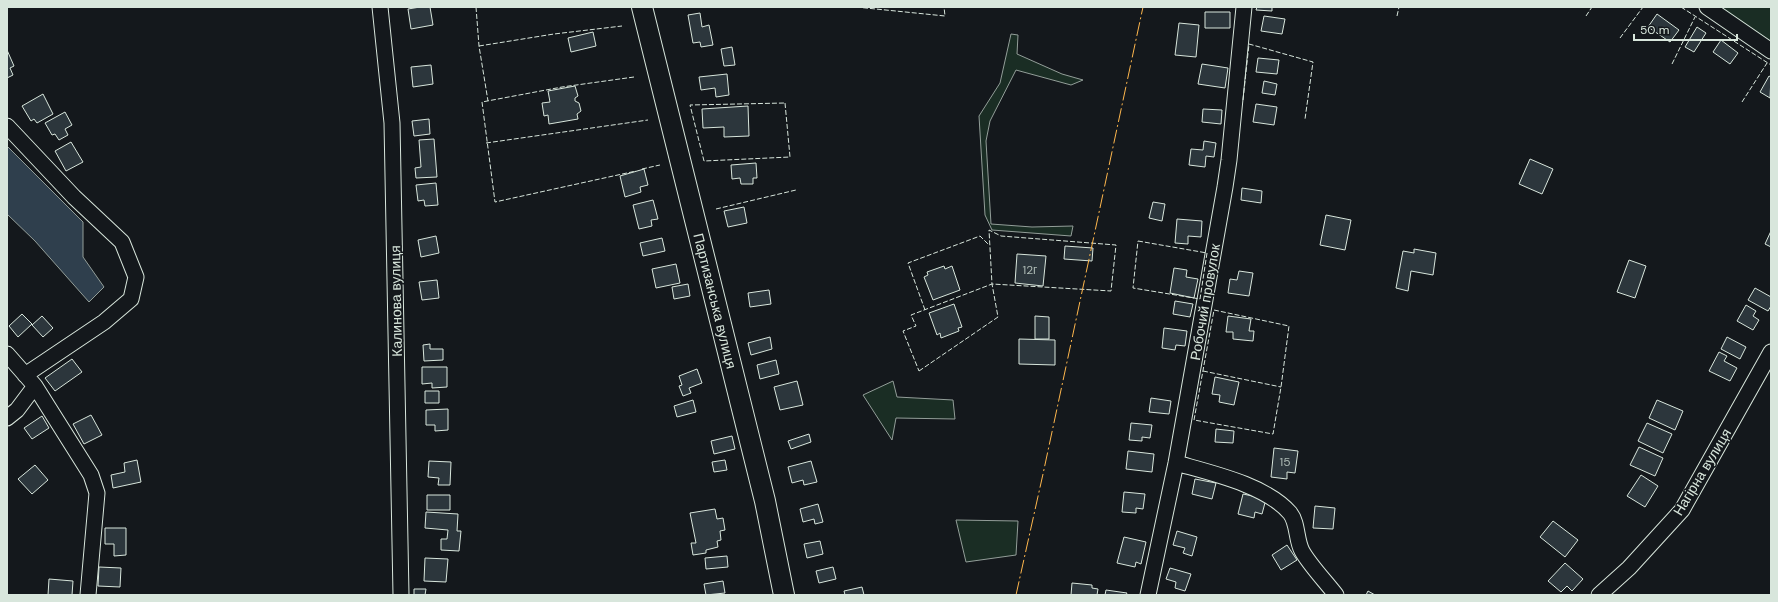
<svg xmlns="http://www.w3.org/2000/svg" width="1778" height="602" font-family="'DM Sans',sans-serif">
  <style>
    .green { fill: #1a2d24; stroke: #939e99 }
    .water { fill: #2f3f4d; stroke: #939e99 }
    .building { fill: #2c363c; stroke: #d8e6dc }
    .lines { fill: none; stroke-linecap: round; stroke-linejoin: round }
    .minor-casing { stroke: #d8e6dc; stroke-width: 17 }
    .major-casing { stroke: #d8e6dc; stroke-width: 22 }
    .minor { stroke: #14181c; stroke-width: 15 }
    .major { stroke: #14181c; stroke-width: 20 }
    .fence { stroke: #d8e6dc; stroke-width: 1; stroke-dasharray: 5 2; stroke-linecap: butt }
    .power { stroke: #ffb74d; stroke-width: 1; stroke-dasharray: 14 3 2 3; stroke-linecap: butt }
    .labels { text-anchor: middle; stroke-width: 3; stroke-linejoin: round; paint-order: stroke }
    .number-label { font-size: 12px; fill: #adbab4 }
    .street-label { font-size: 14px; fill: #d8e6dc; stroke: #14181c }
  </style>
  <rect width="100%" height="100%" fill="#14181c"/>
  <path class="green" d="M1717,7h54v37z
    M1011,34l7,1 -1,19 45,20 21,6 -12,5 -55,-15 -26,51 -4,20 5,83 41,3 41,-1 -2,10 -79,-6 -7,-15 -6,-99 21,-33z
    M893,381l4,16 56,3 2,19 -59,-1 -4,22 -29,-45z
    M956,520l62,1 -2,34 -50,7z"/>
  <path class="water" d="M7,146l76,76v35l21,30 -15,15 -54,-61 -28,-27z"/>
  <path class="building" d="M420,7h10l3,18 -22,4 -3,-20z
    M1257,7h15v4l-16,-1z
    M1205,12h25v16h-25z
    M700,13l2,14 7,-2 4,20 -12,2 -1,-5 -7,1 -5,-28z
    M1657,14l22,16 -9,12 -22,-15z
    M1264,16l21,3 -3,15 -21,-3z
    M1179,23l20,2 -3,32 -21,-2z
    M1697,27l9,6 -12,19 -9,-5z
    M593,32l3,14 -25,6 -3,-14z
    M1721,40l17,13 -8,11 -17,-12z
    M732,47l3,18 -11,1 -3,-17z
    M7,50l7,16 -4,2 3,7 -6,3z
    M1258,58l21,2 -2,14 -21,-2z
    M1202,64l26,4 -3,20 -27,-4z
    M431,65l2,19 -20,3 -2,-20z
    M727,74l2,21 -13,2 -1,-9 -14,2 -2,-13z
    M1769,76l2,1 -1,21 -10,-6z
    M1264,81l13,3 -2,11 -13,-2z
    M575,86l3,10 -3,2v3l4,2 2,8 -4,3 1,5 -29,5 -1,-9 -4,1 -2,-13 8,-1 -2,-11z
    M43,94l10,20 -16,9 -3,-4 -3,2 -9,-15z
    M1256,104l21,3 -3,18 -21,-3z
    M748,106l1,30 -25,1v-10l-21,1 -1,-19z
    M1203,109l19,1 -1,14 -19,-2z
    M65,112l7,13 -7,4 3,6 -9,5 -4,-6 -3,1 -7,-12z
    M429,119l1,15 -16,2 -2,-15z
    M434,139l3,38 -21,1 -1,-10 6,-1 -2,-27z
    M1204,141l12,2 -2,14 -8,-1 -1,11 -16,-2 2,-16 12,1z
    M71,142l12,20 -17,9 -11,-20z
    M1530,159l23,10 -11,25 -23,-10z
    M756,163l1,15h-4v6h-12l-1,-6 -8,1 -1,-14z
    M644,169l4,16 -8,2 1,5 -16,5 -5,-21z
    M436,183l2,22 -13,1 -1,-6 -6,1 -2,-16z
    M1242,188l20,3 -1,12 -20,-3z
    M653,200l5,19 -7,1 1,6 -13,3 -6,-24z
    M1153,202l12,2 -3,17 -13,-3z
    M744,207l3,16 -19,4 -4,-16z
    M1326,215l25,5 -6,30 -25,-5z
    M1177,219l25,2 -1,16 -13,-1v8l-13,-1z
    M1771,231v16l-6,-3z
    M436,236l3,17 -18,4 -3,-17z
    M662,238l3,13 -22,5 -3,-13z
    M1065,246l28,2 -1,13 -28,-2z
    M1414,249l22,4 -3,22 -22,-4 -3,20 -12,-3 7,-37 11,2z
    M1017,254l29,2 -3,30 -28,-3z
    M1629,260l17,6 -11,32 -18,-6z
    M676,264l4,19 -24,5 -4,-19z
    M944,266l1,3 7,-3 8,24 -27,10 -9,-23 4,-2 -1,-3z
    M1174,268l13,2 -1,7 12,2 -4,19 -24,-5z
    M1239,271l14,2 -4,23 -21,-3 2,-14 7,1z
    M437,280l2,18 -17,2 -3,-18z
    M688,284l2,12 -16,3 -2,-12z
    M1755,288l16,9v9l-3,5 -20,-11z
    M769,290l2,14 -21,3 -2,-14z
    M1175,301l18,3 -3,13 -17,-3z
    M954,304l8,23 -4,1 1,3 -18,7 -1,-5 -3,2 -8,-22z
    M1746,305l10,6 -3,5 6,4 -6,10 -16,-9z
    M22,314l10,10 -14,13 -9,-11z
    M42,316l11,12 -10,9 -11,-12z
    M1035,316l14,1v22h-14z
    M1228,316l23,3 -2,12h5l-1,10 -20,-2v-7h-7z
    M1164,328l23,3 -2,15 -9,-1 -1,5 -13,-2z
    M770,337l2,12 -21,6 -3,-12z
    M1727,337l19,10 -6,12 -19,-10z
    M1019,339l36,1v25l-36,-1z
    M430,344v5h13v11l-19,1 -1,-16z
    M1719,352l8,4 -3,5 13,7 -7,13 -21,-10z
    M72,359l10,13 -27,19 -10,-13z
    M776,360l3,14 -19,5 -3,-14z
    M422,367h25v20l-15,1v-5l-10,1z
    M697,369l5,14 -13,5 2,5 -8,3 -4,-10 3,-1 -3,-9z
    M1215,377l24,5 -5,23 -15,-3 1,-7 -8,-1z
    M797,381l6,24 -23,5 -6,-23z
    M425,391h14v12h-14z
    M1151,398l20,3 -2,13 -20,-2z
    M693,400l3,12 -19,5 -3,-11z
    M1657,400l26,11 -8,19 -26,-12z
    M448,409v21l-13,1v-6h-9v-15z
    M91,415l11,20 -18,9 -11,-20z
    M42,416l7,12 -17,11 -8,-11z
    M1131,423l21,2 -2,13 -8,-1v4l-13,-1z
    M1647,423l25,11 -9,19 -25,-12z
    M1216,429l18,2 -1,12 -18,-1z
    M809,434l2,8 -20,7 -3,-8z
    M732,436l3,13 -21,5 -3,-13z
    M1639,447l24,11 -8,18 -25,-11z
    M1274,448l24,3 -3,22 -8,-1v7l-16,-2z
    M1128,451l26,3 -2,18 -26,-3z
    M137,460l4,22 -28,6 -2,-13 14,-3 -1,-9z
    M725,460l2,10 -13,2 -2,-10z
    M429,461l22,1 -1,23h-12l1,-7 -11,-1z
    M811,461l6,21 -13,3 -1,-5 -11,3 -4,-16z
    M35,465l13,15 -16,14 -14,-15z
    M1641,475l17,11 -13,21 -18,-11z
    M1195,479l21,4 -4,16 -20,-5z
    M1124,492l21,2 -2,15 -7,-1v5l-14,-1z
    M1243,494l23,5 -4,15 -7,-2 -1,6 -16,-4z
    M427,495h23v15h-23z
    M818,504l5,18 -8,2 -1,-5 -11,3 -3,-13z
    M1315,506l20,2 -2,21 -20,-1z
    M715,509l2,10 6,-1 2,12 -5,1 1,9 -4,1 1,6 -12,3v3l-13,2 -2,-12h5l-6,-30z
    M426,512l32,2 -1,17h4l-2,20 -18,-1v-11h6l1,-9 -23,-2z
    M1553,521l25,19 -13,17 -25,-20z
    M105,528h21v27l-12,1v-12h-9z
    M1177,531l20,6 -5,19 -9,-3 2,-5 -12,-3z
    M1124,537l22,5 -5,22 -5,-2 -1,5 -18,-4z
    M820,541l3,13 -16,4 -3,-14z
    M1287,545l10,15 -16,10 -9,-15z
    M727,556l1,11 -22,2 -1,-11z
    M425,558l23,1 -2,23 -22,-1z
    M1565,563l18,16 -11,12 -5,-5 -6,6 -13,-11z
    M99,567l22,1 -1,19 -22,-1z
    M833,567l3,12 -17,4 -3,-12z
    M1170,568l21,6 -6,17 -10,-3 1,-6 -10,-3z
    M49,579l24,2 -1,14h-24z
    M723,581l2,12 -19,2 -2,-11z
    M1072,583l20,2v3l6,1 -1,6h-26z
    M862,587l2,8h-19l-1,-4z
    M414,589h12l-1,6h-11z
    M1106,590l21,3 -1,2h-21z
    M1368,591l7,4h-9z"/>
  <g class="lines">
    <defs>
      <path id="minor" d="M380,7l12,116 9,472
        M1707,7l64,44
        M7,126l67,71 48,45 14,35 -5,22 -27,23 -79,53
        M7,354l28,32 56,89 6,18 -9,102
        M7,418l10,-8 18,-24
        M1176,463c35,10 90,22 114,50 8,10 6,27 12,38 7,13 24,31 34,44
        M1148,595l28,-132 49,-276 4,-27 15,-153
        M1599,595l30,-27 53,-58 89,-158"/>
      <path id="major" d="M642,7l123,494 19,94"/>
    </defs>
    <use href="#minor" class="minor-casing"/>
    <use href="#major" class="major-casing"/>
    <use href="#minor" class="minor"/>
    <use href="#major" class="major"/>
    <path class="fence" d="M476,7l3,39 9,55
      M856,7l89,9 -1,-9
      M1681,7l90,58
      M1397,16l2,-9
      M1586,16l6,-9
      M1620,38l23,-31
      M479,46l75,-12 68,-8
      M1672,64l23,-47
      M634,77l-72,10 -80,15 13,100 141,-31
      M1243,100l6,-56 64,18 -8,57
      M1742,102l25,-39
      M785,103l5,54 -86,4 -14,-56z
      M486,143l162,-23
      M642,169l18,-4
      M716,209l80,-19
      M1138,241l69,12 -7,46 -67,-11z
      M925,310l-17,-47 72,-27 8,8
      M1214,310l75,16 -8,61 -8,47 -79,-14z
      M919,371l79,-54 -6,-33 -3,-54 12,6 115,9 -5,46 -119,-7 -81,31 5,11 -13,5 16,40
      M1203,371l78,16"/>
    <path class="power" d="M1016,595l27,-121 100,-467"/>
  </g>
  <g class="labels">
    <g class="number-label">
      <text x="1030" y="274">12г</text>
      <text x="1285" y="466">15</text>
    </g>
    <g class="street-label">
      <text transform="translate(396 301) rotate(-91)" y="5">Калинова вулиця</text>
      <text transform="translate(715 301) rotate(76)" y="5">Партизанська вулиця</text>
      <text transform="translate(1205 302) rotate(-80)" y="5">Робочий провулок</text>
      <text transform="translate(1702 472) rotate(-59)" y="5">Нагірна вулиця</text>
    </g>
  </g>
  <rect width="1778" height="602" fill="none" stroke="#d8e6dc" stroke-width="16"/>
  <path d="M1634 34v6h103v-6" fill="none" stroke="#d8e6dc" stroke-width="2"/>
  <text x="1640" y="34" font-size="12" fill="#d8e6dc" stroke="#14181c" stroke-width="3" paint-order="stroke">50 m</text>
</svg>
